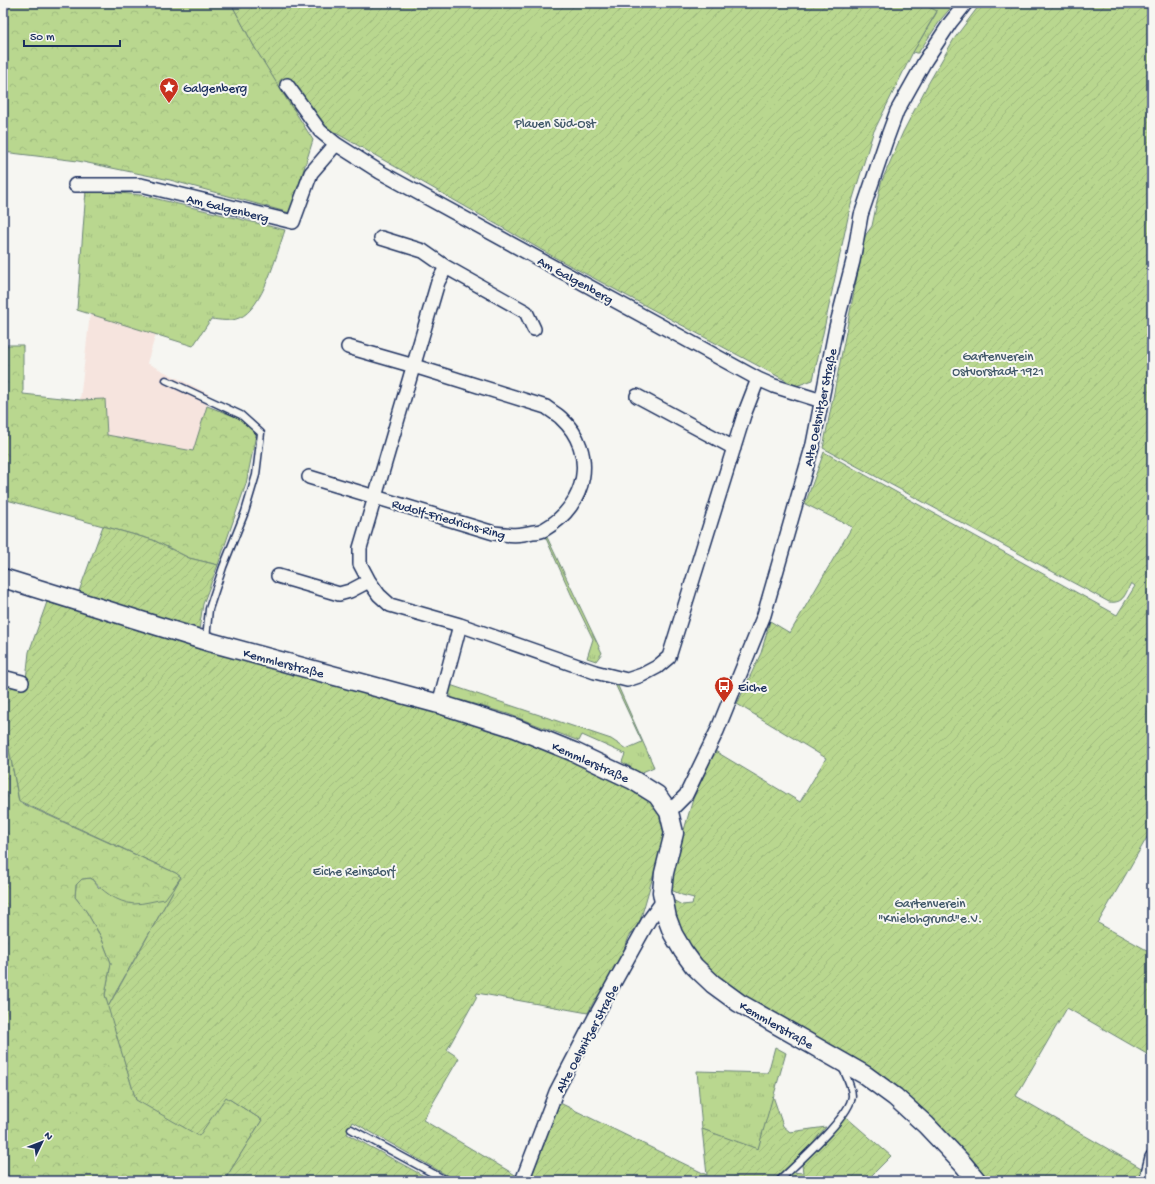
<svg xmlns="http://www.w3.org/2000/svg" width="1155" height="1184" font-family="'Gochi Hand',sans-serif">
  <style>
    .built { fill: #f6e4de }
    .grass { fill: url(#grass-tufts); stroke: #6a8376 }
    .forest { fill: url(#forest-crowns); stroke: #6a8376 }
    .garden { fill: url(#garden-furrows); stroke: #6a8376 }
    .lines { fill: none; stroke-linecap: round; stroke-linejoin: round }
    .lane-casing { stroke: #1b2f5e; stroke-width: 9 }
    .street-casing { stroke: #1b2f5e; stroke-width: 16 }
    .secondary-casing { stroke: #1b2f5e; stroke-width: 21 }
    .lane { stroke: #f6f6f2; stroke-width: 6 }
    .street { stroke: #f6f6f2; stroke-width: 13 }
    .secondary { stroke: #f6f6f2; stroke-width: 18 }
    .labels { text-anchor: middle; stroke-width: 4; stroke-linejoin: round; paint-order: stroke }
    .poi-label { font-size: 13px; fill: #1b2f5e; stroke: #f6f6f2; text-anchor: start }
    .park-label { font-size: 13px; fill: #42596a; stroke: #f6f6f2 }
    .street-label { font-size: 13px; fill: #1b2f5e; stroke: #f6f6f2 }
  </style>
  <defs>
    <pattern id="grass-tufts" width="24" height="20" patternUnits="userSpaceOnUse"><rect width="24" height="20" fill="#b9d78f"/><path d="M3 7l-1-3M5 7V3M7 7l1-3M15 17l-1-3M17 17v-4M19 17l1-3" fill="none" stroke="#9eb97e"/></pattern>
    <pattern id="forest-crowns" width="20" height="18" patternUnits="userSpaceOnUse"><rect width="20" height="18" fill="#b9d78f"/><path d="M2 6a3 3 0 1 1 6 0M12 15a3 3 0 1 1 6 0" fill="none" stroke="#9eb97e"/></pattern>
    <pattern id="garden-furrows" width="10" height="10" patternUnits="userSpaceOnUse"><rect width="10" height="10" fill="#b9d78f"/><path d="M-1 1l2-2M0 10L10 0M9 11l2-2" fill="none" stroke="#9eb97e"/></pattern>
  </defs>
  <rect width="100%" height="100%" fill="#f6f6f2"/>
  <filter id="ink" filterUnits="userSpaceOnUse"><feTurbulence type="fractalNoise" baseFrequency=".025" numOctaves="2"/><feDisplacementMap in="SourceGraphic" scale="8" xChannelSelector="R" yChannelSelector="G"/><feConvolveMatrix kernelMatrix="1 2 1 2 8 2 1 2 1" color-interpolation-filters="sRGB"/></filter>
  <g filter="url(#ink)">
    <path class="built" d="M90,314l66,20 -9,29 62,31 -2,12 -13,45 -87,-16 -2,-36 -25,1z"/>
    <path class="grass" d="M921,3h34l-13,15 -24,35h-2l-3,-1 24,-40z
      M86,190l55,5 144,35c-8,23 -22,79 -46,88 -9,4 -19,2 -28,1l-18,27 -116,-36z
      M544,534l2,1 56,118 -6,8 -9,-3 6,-19 -22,-45z
      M615,684l3,2 36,81 -14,6 -18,-11 3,-8 -43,-19 -3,6 -71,-27 -48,-14 -2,3c-8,-5 -10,-9 -8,-18l161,54 15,10 16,-7z
      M181,877l-64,113 -9,17 -3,-12 6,-32 -10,-26 -15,-26 -11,-14 1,-12 6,-6 9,-1 8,10z
      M775,1047l11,6 -28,97 -56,-21 -5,-58 71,2z"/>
    <path class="forest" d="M3,3h228l24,45 58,92 -23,73 -120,-33 -92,-19 -75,-9z
      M3,345h20v49l57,6 25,-1 2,36 86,16 14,-45 51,19 -12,59 -28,81 -29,-7 -36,-18 -50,-14 -100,-27z
      M3,737l4,1 12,64 157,71 5,4 -16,22c-9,1 -21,5 -31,5 -18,-2 -32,-13 -43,-26l-9,1 -6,6 -1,12 11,14 15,26 10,26 -6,32 31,105 90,-3 36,23 -38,61h-221z"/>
    <path class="garden" d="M231,3h690l16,8 -25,43 -39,79 -23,75 -37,172 -17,6 -242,-129 -262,-149 -37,-60z
      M981,3h171v832l-3,-1 -51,89 54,30v104l-85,-49 -51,88 127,73 -3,12h-154l-67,-72 -202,-127 -33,-40 -15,-44 13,7 10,-1 2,-6 -12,-3 -13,-6 3,-17 21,-73 22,-48 85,51 26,-44 -89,-54 24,-51 9,-32 20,12 62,-106 -47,-23 19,-52 293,163 18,-29 -4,-3c-6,11 -7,21 -22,19l-286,-154 42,-212 7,-10 9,-43 22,-51 25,-48 26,-45z
      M103,526l50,14 36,18 29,7 -15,39 -4,26 -121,-36z
      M47,602l225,65 234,65 122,53 21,15 10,13 5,10 -1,19 -23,79 -11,16 -9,23 -22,40 -4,1 -6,12 -111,-20 -1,5 -29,52 12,8 -36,62 94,56 -2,5h-58l-104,-59 -6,12 86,47h-209l38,-61 -36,-23 -27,39 -63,-36 -28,-93 73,-130 -5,-4 -157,-72 -12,-63 -4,-1v-56l22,8 4,-37z
      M773,1096l10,30 7,6 36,-5 -12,14 -39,40h-245l28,-79 149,73 -5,-46 56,20z
      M846,1117l45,39 -25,25h-84l9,-9 12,1 -1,-8 13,-16z"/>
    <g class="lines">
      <defs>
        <path id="lane" d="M166,380l75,35 20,18 -5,42 -11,37 -22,55 -14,42 -3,30
          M351,1129l96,52
          M779,1181c15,-15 72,-65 73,-85 0,-10 -6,-20 -10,-29"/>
        <path id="street" d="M287,85l33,46 16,13 44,28 378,207 16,7 48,15
          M75,185h66l152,37 18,-49 25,-29
          M381,238l42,13 23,16
          M637,396l97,52
          M309,477l185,56c17,2 23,3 39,-1 4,0 9,-1 12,-3 42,-24 53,-77 16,-111 -4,-4 -10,-7 -15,-11l-132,-41 -66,-19
          M278,576l61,18 11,-3 19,-10
          M460,625l-70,-20 -11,-10 -10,-14 -9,-17v-16l78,-266 8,-15 80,45 8,17
          M3,677l19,5
          M439,704l21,-79 135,47 32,8 15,-5 15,-8 12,-10 75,-242 14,-36
          M669,812l17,-17 31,-64 47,-116 49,-171 23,-117 17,-66 8,-46 25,-74 11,-30 28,-50 25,-38 16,-20
          M522,1181l34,-89 38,-73 55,-99 14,-19
          M1146,1181l6,-24"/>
        <path id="secondary" d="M3,578l203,63 233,63 76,24 59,24 59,28 24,15 12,17 5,21 -10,40 -2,19 5,26 6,16 10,17 11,15 19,18 26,19 126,72 30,22 31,28 37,39 14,17"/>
      </defs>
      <use href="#lane" class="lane-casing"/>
      <use href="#street" class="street-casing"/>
      <use href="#secondary" class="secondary-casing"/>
      <use href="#lane" class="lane"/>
      <use href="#street" class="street"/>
      <use href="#secondary" class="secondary"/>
    </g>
  </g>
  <defs>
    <symbol id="sight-pin" viewBox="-11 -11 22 30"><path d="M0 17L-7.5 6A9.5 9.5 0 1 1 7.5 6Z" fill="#c8321e" stroke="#f6f6f2"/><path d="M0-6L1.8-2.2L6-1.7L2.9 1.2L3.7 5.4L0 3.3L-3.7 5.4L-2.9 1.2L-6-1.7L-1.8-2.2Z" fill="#fff"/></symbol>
    <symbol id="bus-pin" viewBox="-11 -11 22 30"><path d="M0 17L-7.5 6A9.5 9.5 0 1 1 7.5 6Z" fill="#c8321e" stroke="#f6f6f2"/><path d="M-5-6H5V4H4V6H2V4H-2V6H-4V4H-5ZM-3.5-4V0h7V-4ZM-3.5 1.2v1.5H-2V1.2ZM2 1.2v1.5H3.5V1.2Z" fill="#fff"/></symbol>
  </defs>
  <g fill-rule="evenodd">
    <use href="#sight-pin" x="158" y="76" width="22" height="30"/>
    <use href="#bus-pin" x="713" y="675" width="22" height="30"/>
  </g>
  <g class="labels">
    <g class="poi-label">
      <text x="183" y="92">Galgenberg</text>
      <text x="738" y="691">Eiche</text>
    </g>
    <g class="park-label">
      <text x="555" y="127">Plauen Süd-Ost</text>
      <text x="998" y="360">Gartenverein<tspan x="998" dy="15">Ostvorstadt 1921</tspan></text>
      <text x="354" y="875">Eiche Reinsdorf</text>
      <text x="930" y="907">Gartenverein<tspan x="930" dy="15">"Knielohgrund"e.V.</tspan></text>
    </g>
    <g class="street-label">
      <text transform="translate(228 207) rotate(14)" y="5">Am Galgenberg</text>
      <text transform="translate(576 279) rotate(29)" y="5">Am Galgenberg</text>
      <text transform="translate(819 407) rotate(-78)" y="5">Alte Oelsnitzer Straße</text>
      <text transform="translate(449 518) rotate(16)" y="5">Rudolf-Friedrichs-Ring</text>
      <text transform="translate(284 662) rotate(15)" y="5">Kemmlerstraße</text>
      <text transform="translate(591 761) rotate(24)" y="5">Kemmlerstraße</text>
      <text transform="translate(777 1024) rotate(30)" y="5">Kemmlerstraße</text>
      <text transform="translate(586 1038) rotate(-62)" y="5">Alte Oelsnitzer Straße</text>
    </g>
  </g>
  <rect width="1155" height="1184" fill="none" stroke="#f6f6f2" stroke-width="16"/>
  <rect x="8" y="8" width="1139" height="1168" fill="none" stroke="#1b2f5e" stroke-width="1.5" filter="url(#ink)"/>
  <g transform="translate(42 1142) rotate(47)" stroke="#f6f6f2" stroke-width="3" paint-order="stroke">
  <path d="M0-3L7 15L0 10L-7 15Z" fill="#1b2f5e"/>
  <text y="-6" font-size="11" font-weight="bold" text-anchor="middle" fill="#1b2f5e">N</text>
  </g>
  <path d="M24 40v6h96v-6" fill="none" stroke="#1b2f5e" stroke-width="2"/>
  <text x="30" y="40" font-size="12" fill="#1b2f5e" stroke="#f6f6f2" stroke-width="3" paint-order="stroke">50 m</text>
</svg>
